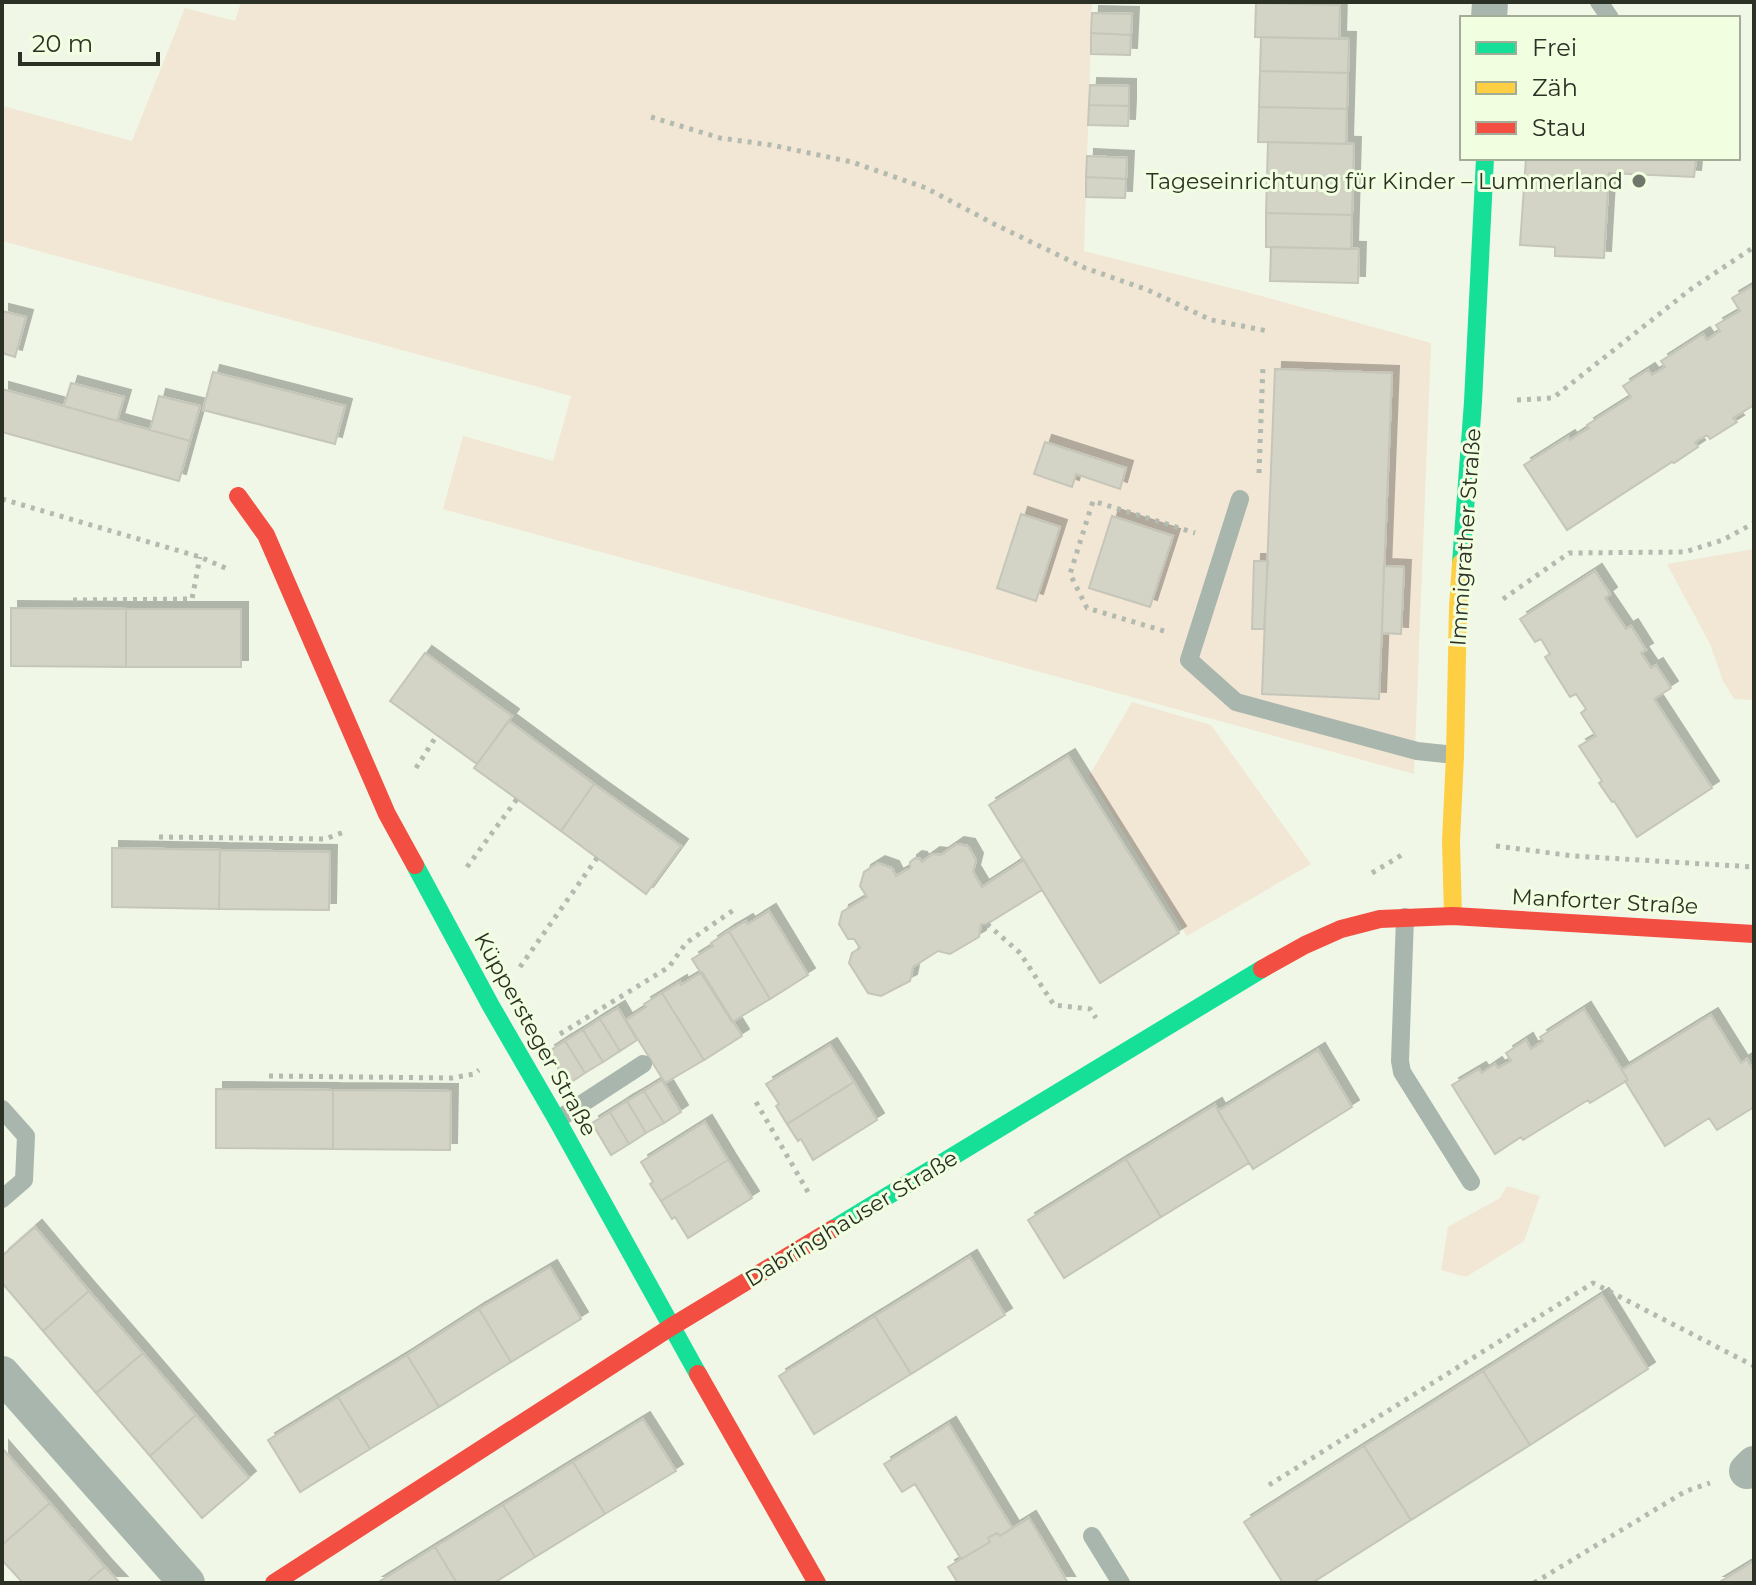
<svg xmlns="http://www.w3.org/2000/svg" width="1756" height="1585" font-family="Montserrat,sans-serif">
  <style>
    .green { fill: #f2e6d4 }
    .building { fill: #d3d4c5; stroke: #c5c6b9; stroke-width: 2; filter: url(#shadow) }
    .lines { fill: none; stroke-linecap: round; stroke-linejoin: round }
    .path { stroke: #b3bbb1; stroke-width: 5; stroke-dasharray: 4 6; stroke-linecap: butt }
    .lane { stroke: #a9b6ad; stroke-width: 18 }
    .street { stroke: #a9b6ad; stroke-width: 36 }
    .fast { stroke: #16e098; stroke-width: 18 }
    .slow { stroke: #ffcf43; stroke-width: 18 }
    .jam { stroke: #f24e42; stroke-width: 18 }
    .poi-dot { fill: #71766a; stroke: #f1fee0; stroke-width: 3 }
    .labels { text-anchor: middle; stroke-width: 6; stroke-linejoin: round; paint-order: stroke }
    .poi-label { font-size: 22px; fill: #2c3126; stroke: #f1fee0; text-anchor: end }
    .street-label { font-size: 22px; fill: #2c3126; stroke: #f1fee0 }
  </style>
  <defs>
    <filter id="shadow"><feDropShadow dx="7" dy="-7" stdDeviation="0" flood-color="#0004"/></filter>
  </defs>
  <rect width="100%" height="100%" fill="#f0f7e7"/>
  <path class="green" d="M241,2h851l-8,249 166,42 181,50 -17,431 -971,-265 20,-73 90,25 18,-65 -569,-155 1,-135 129,35 53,-133 50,13z
    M1754,549v151l-20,-1 -11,-18 -13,-37 -43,-80z
    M1132,702l79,23 100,139 -124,72 -98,-160z
    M1507,1186l33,10 -16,45 -58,36 -25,-7 7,-43 52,-29z"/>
  <path class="building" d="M1256,2h84v3z
    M1256,3l84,2 -1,34 -84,-2z
    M1092,13l40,1 -1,21 -40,-2z
    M1091,33l40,2 -1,20 -39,-1z
    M1261,37l88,2 -1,34 -88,-2z
    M1260,71l88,2 -1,36 -88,-2z
    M1090,85l39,1v20l-40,-1z
    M1089,105l40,1 -1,20 -40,-1z
    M1259,107l88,2 -1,35 -88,-2z
    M1268,142l86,2 -1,35 -86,-2z
    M1087,156l40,2 -1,21 -40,-2z
    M1526,158h170l-2,19 -85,-4 -5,85 -49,-2v-9l-35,-2z
    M1086,177l40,2 -1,19 -39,-1z
    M1267,177l86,2 -1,36 -86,-2z
    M1266,213l86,2 -1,34 -85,-2z
    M1271,247l88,2 -1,34 -88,-2z
    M1754,285v120l-21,13 4,4 -27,17 -3,-4 -12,7 3,5 -24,16 -2,-1 -105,68 -43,-65 44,-28 2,3 9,-6 10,-6 -2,-3 44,-28 -8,-11 25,-16 4,5 13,-8 -4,-6 42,-27 4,6 13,-9 -4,-6 24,-14 -8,-13z
    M2,311l24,6 -11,40 -13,-4z
    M1275,369l117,4 -13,326 -117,-5z
    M213,372l132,34 -10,38 -132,-34z
    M71,383l53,14 -7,24 -53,-15z
    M2,389l188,52 -11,40 -177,-49z
    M159,396l41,10 -10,35 -40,-11z
    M1045,442l81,26 -6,21 -44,-15 -4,13 -38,-13z
    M1021,514l39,13 -24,74 -39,-13z
    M1112,516l61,20 -23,71 -61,-19z
    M1254,561h14l-4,68h-12z
    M1384,566l20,1 -3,67 -19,-1z
    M1595,571l15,23 -5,4 21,31 5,-3 15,24 -5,3 10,15 5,-3 15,23 -17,11 58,89 -75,49 -23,-36 -2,1 -13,-19 3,-2 -23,-35 17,-10 -15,-23 5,-4 -10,-15 -6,3 -25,-40 5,-3 -9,-15 -6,3 -15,-23z
    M11,608l115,1v58l-115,-1z
    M126,609h115v58h-115z
    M425,653l87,63 -35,48 -87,-63z
    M509,721l85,63 -33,47 -87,-63z
    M1068,756l111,177 -79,50 -111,-178z
    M594,784l87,62 -35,48 -85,-63z
    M957,844l11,2 8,14 -3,12 9,15 42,-27 18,30 -55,34h-6l-2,13 -29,17 -12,-3 -25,16 -3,14 -29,15 -13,-3 -19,-30 3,-10 8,-5 -6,-9h-6l-9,-15 3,-12 25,-15 -7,-11 4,-14 14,-9 14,5 4,8 14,-8v-6l5,-4 5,1 2,3 11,-8 8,1z
    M112,848l108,2 -1,59 -107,-2z
    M220,850l110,2 -1,58 -110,-1z
    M769,911l39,64 -38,24 -41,-68 17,-10 2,3z
    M729,931l41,68 -38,23 -40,-63 21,-13 -2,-3z
    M702,972l40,64 -38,24 -42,-67 18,-11 1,3z
    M662,993l42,67 -39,23 -39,-63 20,-13 -2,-3z
    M618,1008l19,32 -17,11 -20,-32z
    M1584,1009l44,71 -38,23 -2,-3 -65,40 -2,-3 -26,17 -43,-69 27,-16 3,4 13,-9 3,4 13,-7 -5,-8 20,-13 5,9 12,-8 -3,-4z
    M1711,1015l30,48 6,-4 7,12v36l-37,23 -8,-12 -44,28 -40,-65 3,-1 -6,-10z
    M600,1019l20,32 -17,11 -20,-32z
    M583,1030l20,32 -18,11 -20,-32z
    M565,1041l20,32 -17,11 -20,-32z
    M830,1045l24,37 -67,42 -11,-18 3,-2 -13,-20z
    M1318,1050l34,57 -99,62 -35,-58z
    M662,1080l19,32 -17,11 -20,-32z
    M854,1082l23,38 -64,40 -12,-21 -3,2 -11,-17z
    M216,1089l117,1v59l-117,-1z
    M333,1090l118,1 -1,59 -117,-1z
    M644,1091l20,32 -18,10 -19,-32z
    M627,1101l19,32 -17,11 -19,-32z
    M1215,1105l34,58 -88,54 -35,-58z
    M610,1112l19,32 -18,11 -19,-32z
    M705,1122l23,38 -67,41 -11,-17 3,-2 -12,-20z
    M1126,1159l35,58 -97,61 -36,-58z
    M728,1160l24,38 -64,40 -13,-21 -3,2 -11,-18z
    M35,1227l54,64 -46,40 -41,-48v-27z
    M970,1257l35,58 -94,59 -36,-58z
    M550,1267l31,52 -70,43 -32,-53z
    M89,1291l54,62 -47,40 -53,-62z
    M1602,1295l46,74 -118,76 -47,-74z
    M479,1309l32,53 -72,45 -32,-52z
    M875,1316l36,58 -97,60 -35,-58z
    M143,1353l53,62 -46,41 -54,-63z
    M407,1355l32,52 -69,42 -32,-52z
    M1483,1371l47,74 -119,75 -47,-74z
    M338,1397l32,52 -70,43 -32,-52z
    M196,1415l53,63 -47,40 -52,-62z
    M643,1419l33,52 -71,43 -32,-52z
    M949,1424l63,104 -12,8 -3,-3 -9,5 2,4 -29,17 -46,-75 -13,8 -18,-28z
    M1364,1446l47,74 -99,63h-29l-39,-61z
    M2,1448l48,55 -48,42z
    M573,1462l32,52 -70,43 -32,-52z
    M50,1503l55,64 -19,16h-63l-21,-23v-15z
    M503,1505l32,52 -41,26h-37l-22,-36z
    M1029,1518l39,65h-110l-10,-16 42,-25 -2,-4 9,-5 3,3z
    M435,1547l22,36h-80z
    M1754,1561v22h-36z
    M105,1567l15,16h-34z"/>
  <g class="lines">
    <path class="path" d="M651,117l69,21 51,7 81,17 74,26 70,37 89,43 63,22 63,30 57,11
      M1517,400l36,-2 138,-109 63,-42
      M1259,473l4,-107
      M2,499l198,58 30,13
      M1503,599l66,-46 116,-1 38,-12 31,-17
      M73,600l119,-1 8,-42
      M1164,631l-77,-23 -17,-34 23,-73 102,32
      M416,768l21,-33
      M159,837l166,2 22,-8
      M1496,846l78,10 180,11
      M467,867l50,-68
      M1372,873l33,-20
      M987,924l33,29 34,52 36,4 6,9
      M520,967l77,-109
      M560,1034l109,-67 17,-24 49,-34
      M269,1076l183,2 22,-4 5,-4
      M756,1102l52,90
      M1269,1485l324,-202 161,83
      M1534,1583l152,-92 24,-8"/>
    <path class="lane" d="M1599,2l11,16
      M1240,499l-51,161 47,42 181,49 38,4
      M1405,917l-5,144 2,11 69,110
      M2,1109l24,27 -2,44 -22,19
      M557,1120l86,-56
      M1092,1536l29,47"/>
    <path class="street" d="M1489,18l1,-16
      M2,1374l185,209
      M1747,1471l7,-7"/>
    <path class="fast" d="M1461,563l12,-161 12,-244
      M415,865l76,141 66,114 141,254
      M833,1229l429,-260"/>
    <path class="slow" d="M1453,916l-2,-75 4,-86 3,-148 3,-44"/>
    <path class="jam" d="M238,496l28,39 121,279 28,51
      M1262,969l43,-24 36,-16 39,-10 73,-3 301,18
      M698,1374l119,209
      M274,1583l397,-256 162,-98"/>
  </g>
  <circle class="poi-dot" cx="1639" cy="181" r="8"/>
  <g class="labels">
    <g class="poi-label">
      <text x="1623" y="189">Tageseinrichtung für Kinder – Lummerland</text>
    </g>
    <g class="street-label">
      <text transform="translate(1465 537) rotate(-86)" y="8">Immigrather Straße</text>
      <text transform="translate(1605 901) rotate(3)" y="8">Manforter Straße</text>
      <text transform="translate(536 1034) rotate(61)" y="8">Küppersteger Straße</text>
      <text transform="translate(851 1218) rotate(-31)" y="8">Dabringhauser Straße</text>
    </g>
  </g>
  <rect width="1756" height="1585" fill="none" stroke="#2c3126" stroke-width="8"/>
  <rect x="1460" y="16" width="280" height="144" fill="#f1fee0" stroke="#a2ac96" stroke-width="2"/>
  <rect x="1476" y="42" width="40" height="12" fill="#16e098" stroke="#a2ac96" stroke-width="2"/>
  <text x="1532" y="56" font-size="24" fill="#2c3126">Frei</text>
  <rect x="1476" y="82" width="40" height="12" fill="#ffcf43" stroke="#a2ac96" stroke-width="2"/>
  <text x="1532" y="96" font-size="24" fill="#2c3126">Zäh</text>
  <rect x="1476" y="122" width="40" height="12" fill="#f24e42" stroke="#a2ac96" stroke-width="2"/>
  <text x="1532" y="136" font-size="24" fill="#2c3126">Stau</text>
  <path d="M20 52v12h138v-12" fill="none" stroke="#2c3126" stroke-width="4"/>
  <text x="32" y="52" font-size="24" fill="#2c3126" stroke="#f1fee0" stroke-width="6" paint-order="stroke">20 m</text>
</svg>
